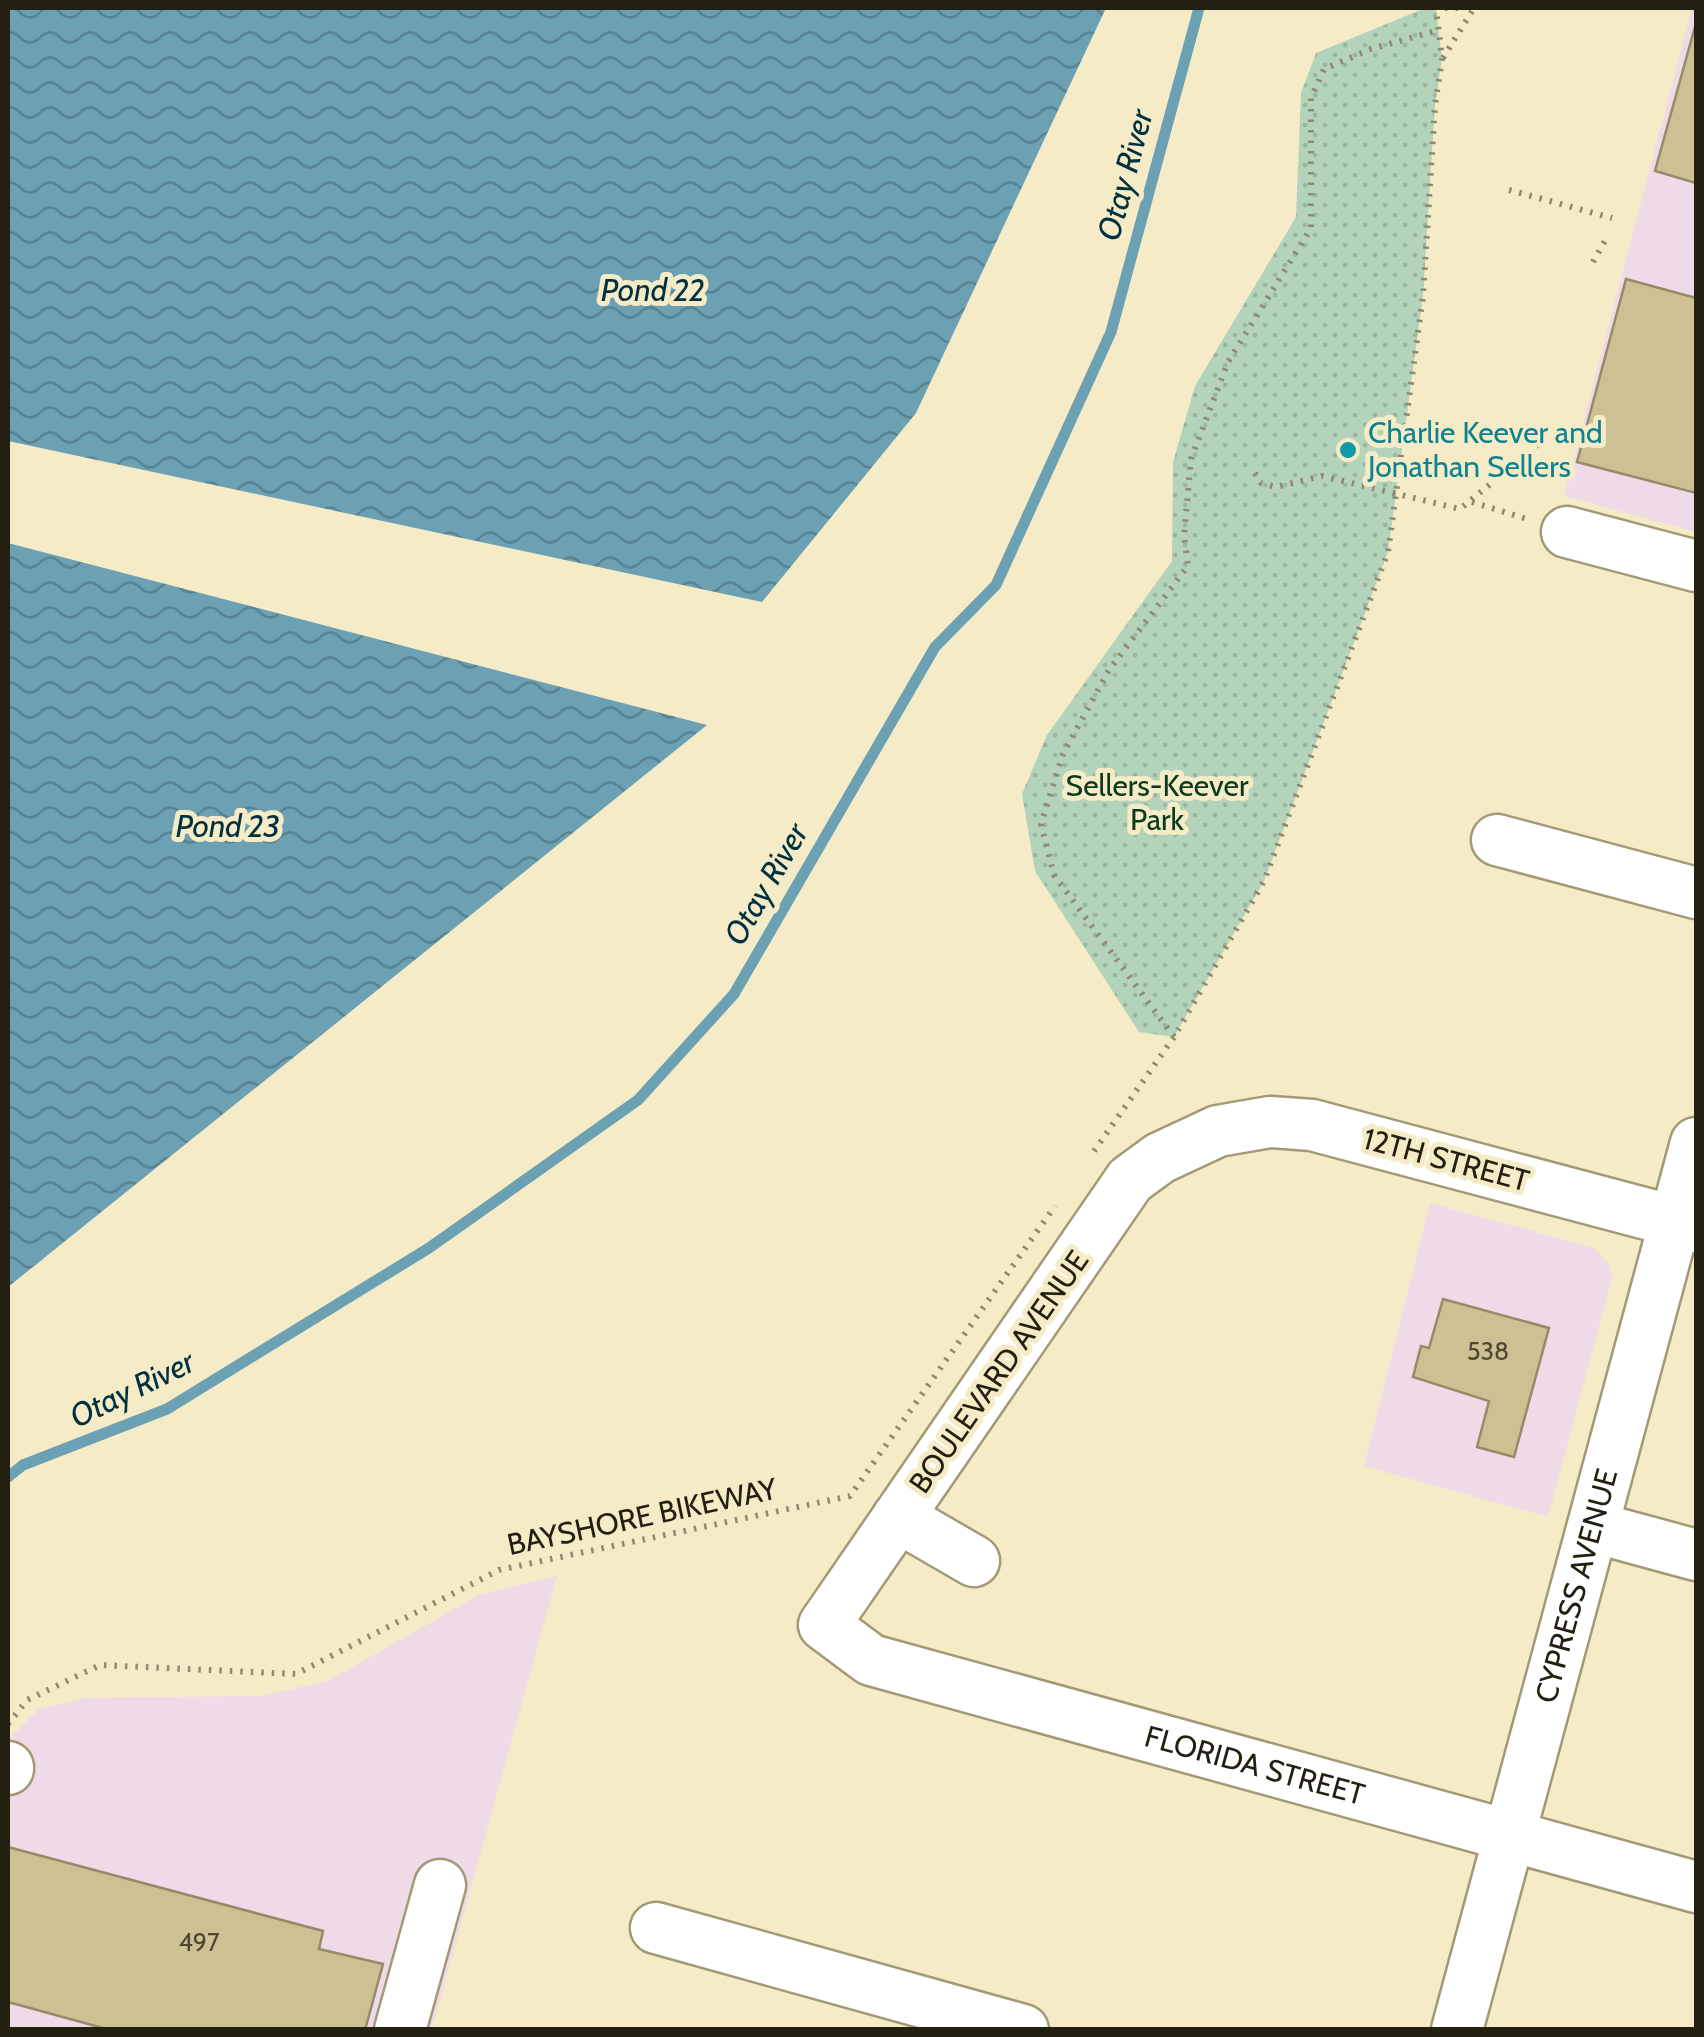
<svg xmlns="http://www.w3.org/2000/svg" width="1704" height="2037" font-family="Cabin,sans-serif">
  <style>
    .commercial { fill: #efdae8 }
    .grass { fill: url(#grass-dots) }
    .water { fill: url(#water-waves) }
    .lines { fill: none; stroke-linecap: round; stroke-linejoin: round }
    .stream { stroke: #6ca1b4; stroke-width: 11 }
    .building { fill: #cdc193; stroke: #958b6a; stroke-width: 2.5 }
    .minor-casing { stroke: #a29976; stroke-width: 55 }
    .path { stroke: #90896f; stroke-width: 6; stroke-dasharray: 2.5 8; stroke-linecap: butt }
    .minor { stroke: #fff; stroke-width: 50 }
    .culture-dot { fill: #0f9aa8; stroke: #f5ebc7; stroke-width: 4 }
    .labels { text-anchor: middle; stroke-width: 10; stroke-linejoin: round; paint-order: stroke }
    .number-label { font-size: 25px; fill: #4e4832 }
    .culture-label { font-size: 30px; fill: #0d838f; stroke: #f5ebc7; text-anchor: start }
    .park-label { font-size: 30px; fill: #083a1b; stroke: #f5ebc7 }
    .street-label { font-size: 30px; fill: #231f11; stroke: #f5ebc7 }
    .water-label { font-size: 32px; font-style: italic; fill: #003140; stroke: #f5ebc7 }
  </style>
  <defs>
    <pattern id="grass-dots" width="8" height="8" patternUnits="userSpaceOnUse" patternTransform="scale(2.5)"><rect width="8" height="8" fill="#b3d4ba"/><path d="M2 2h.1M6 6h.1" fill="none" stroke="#9ab69f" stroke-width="1.8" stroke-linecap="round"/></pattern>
    <pattern id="water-waves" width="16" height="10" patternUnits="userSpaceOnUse" patternTransform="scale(2.5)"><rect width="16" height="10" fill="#6ca1b4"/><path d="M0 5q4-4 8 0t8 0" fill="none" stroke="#588391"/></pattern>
  </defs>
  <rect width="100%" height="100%" fill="#f5ebc7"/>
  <path class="commercial" d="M1692,8h4v524l-132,-36z
    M1430,1203l164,45 15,16 3,14 -64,239 -184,-51z
    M557,1576l-125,453 -424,1v-290l31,-31 46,-11 176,-2 67,-15 153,-87z"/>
  <path class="grass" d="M1425,8h11l6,51 -7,46 -12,191 -35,256 -124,329 -90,156 -35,-5 -104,-161 -13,-77 25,-59 125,-174 1,-99 22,-76 101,-169 5,-124 15,-40z"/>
  <path class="water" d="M8,8h1098l-190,405 -154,189 -754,-161z
    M8,543l699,182 -699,562z"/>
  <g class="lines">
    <path class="stream" d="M8,1477l15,-12 144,-56 262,-161 209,-148 96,-106 201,-347 61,-62 115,-253 88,-324"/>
  </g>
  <path class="building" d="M1696,23v160l-41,-12z
    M1626,279l70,19v195l-119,-31z
    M1443,1299l106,29 -35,129 -37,-10 12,-46 -76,-24 8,-31 8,2z
    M8,1847l315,84 -4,18 64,15 -18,66h-255l-102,-28z"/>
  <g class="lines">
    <defs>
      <g id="minor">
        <path d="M1567,532l129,34"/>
        <path d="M1497,840l199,53"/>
        <path id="s1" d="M1696,1227l-384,-102 -42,-3 -52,9 -58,27 -30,22 -306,445 47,35 825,227"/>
        <path d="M898,1517l76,44"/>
        <path d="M1593,1527l103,28"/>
        <path d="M8,1769v-2"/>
        <path d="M656,1928l367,102"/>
        <path d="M400,2030l40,-145"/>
        <path id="s2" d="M1457,2030l239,-887"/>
      </g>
    </defs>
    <use href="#minor" class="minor-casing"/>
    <path class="path" d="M1445,8h16
      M1443,58l31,-50
      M1509,190l103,28
      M1593,262l12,-21
      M1255,473l6,10 15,4 46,-11 138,33 79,-65
      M1472,502l55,17
      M1174,1037l-120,-162 -13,-51 22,-70 46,-84 79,-104 -4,-30 7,-77 37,-97 83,-134v-130l13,-29 47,-20 68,-19
      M1094,1151l80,-114 90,-156 124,-329 35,-256 12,-191 7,-46 -6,-51
      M8,1724l19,-24 73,-35 196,9 203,-104 351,-74 205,-290"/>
    <use href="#minor" class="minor"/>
  </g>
  <circle class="culture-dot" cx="1348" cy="450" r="10"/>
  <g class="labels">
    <g class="number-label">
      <text x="1488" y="1360">538</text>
      <text x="199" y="1951">497</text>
    </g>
    <g class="culture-label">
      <text x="1368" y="443">Charlie Keever and<tspan x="1368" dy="34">Jonathan Sellers</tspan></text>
    </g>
    <g class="park-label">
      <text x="1157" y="796">Sellers-Keever<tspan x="1157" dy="34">Park</tspan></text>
    </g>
    <g class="street-label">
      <text transform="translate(1446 1160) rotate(15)" y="10">12TH STREET</text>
      <text transform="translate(999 1372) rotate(-55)" y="10">BOULEVARD AVENUE</text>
      <text transform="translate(642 1517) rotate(-12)" y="10">BAYSHORE BIKEWAY</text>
      <text dy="10" stroke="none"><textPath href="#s2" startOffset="460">CYPRESS AVENUE</textPath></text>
      <text dy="10" stroke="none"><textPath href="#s1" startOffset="1590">FLORIDA STREET</textPath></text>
    </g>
    <g class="water-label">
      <text transform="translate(1125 175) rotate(-75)" y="11">Otay River</text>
      <text x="653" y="301">Pond 22</text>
      <text x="228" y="837">Pond 23</text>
      <text transform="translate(766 884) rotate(-60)" y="11">Otay River</text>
      <text transform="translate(132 1389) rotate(-26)" y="11">Otay River</text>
    </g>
  </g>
  <rect width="1704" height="2037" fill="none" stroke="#231f11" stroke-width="20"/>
</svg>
